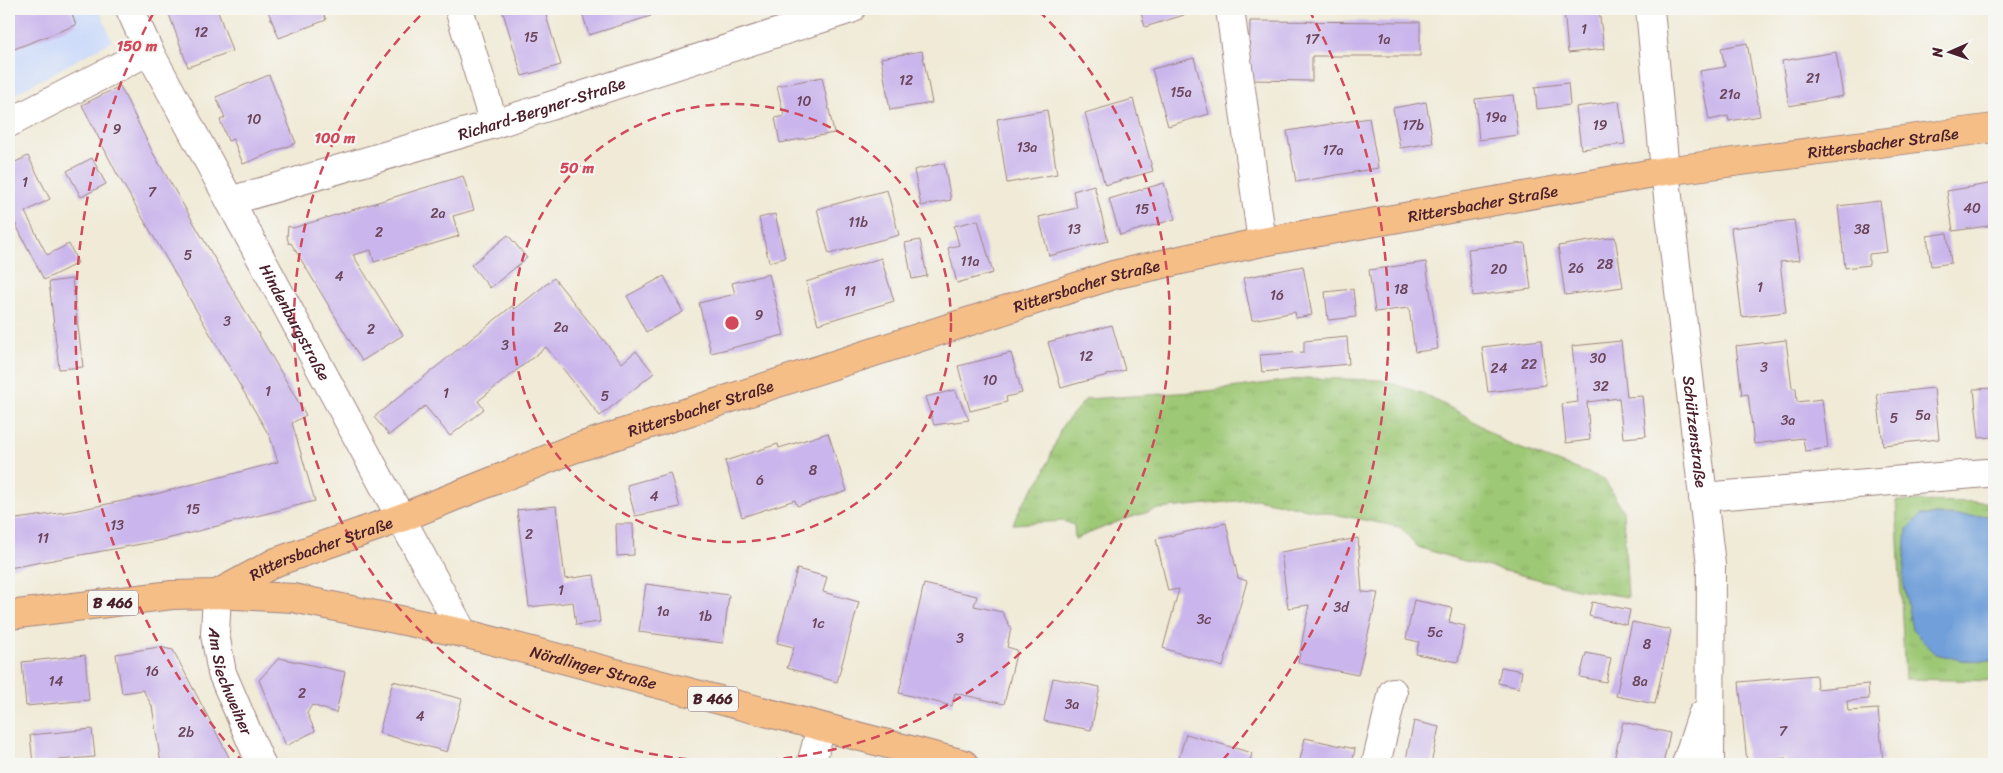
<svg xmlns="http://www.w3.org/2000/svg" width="2003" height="773" font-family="Sriracha,sans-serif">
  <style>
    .built { fill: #cddbfa }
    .grass { fill: url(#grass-tufts); stroke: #747450 }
    .water { fill: #6f9fd9; stroke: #5c5f82 }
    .building { fill: #cab6ec }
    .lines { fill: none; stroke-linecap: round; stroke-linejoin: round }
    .minor-casing { stroke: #9d8480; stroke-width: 30 }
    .major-casing { stroke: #9d8480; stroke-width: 30 }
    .minor { stroke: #fff; stroke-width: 28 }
    .major { stroke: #f6be87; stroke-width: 28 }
    .ring { fill: none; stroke: #d1495b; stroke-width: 2.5; stroke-dasharray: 9 6 }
    .labels { text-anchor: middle; stroke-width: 4.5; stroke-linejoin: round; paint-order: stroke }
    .number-label { font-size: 14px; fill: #6a455b }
    .shield { fill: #f6f6f2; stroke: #7e6067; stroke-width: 1 }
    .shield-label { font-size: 15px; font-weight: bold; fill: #4a1f2b }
    .street-label { font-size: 16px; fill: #4a1f2b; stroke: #f6f6f2 }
    .centre { fill: #d1495b; stroke: #f6f6f2; stroke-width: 2.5 }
    .ring-label { font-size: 15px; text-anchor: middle; font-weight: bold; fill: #d1495b; stroke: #f6f6f2; stroke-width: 4.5; stroke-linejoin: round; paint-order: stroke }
  </style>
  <defs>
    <pattern id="grass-tufts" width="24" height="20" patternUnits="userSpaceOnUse" patternTransform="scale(1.25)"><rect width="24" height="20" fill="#9dc874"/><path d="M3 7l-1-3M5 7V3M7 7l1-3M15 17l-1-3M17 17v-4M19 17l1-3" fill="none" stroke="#89ab65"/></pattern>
  </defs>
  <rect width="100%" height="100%" fill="#f6f6f2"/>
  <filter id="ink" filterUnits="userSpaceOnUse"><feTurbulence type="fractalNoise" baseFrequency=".02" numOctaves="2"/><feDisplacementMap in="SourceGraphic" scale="10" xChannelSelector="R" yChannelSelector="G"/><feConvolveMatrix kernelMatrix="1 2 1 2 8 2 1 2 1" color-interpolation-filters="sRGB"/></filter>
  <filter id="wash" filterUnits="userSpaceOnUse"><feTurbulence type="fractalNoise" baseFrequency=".0096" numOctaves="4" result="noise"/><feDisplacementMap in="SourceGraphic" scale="20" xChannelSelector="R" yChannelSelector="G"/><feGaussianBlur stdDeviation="1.12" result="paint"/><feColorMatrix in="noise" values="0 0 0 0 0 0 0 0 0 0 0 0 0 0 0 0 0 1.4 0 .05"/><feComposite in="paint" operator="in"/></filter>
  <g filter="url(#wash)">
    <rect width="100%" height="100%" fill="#f0ead6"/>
    <path class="built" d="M9,9h90l13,32 -103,56z"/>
    <path class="grass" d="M1306,378l75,2 43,14 42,22 42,28 96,35 19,32 5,86 -51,-8 -124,-31 -35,-11 -18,-20 -144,-28 -97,10 -37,11 -47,19 -1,-14 -10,-4 -51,3 9,-20 21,-29 19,-49 24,-27 122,-8z
      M1896,501l98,1v14l-73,-1 40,145 33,1v20l-89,-2z"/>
    <path class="water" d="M1921,515l73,1v145l-33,-1 -25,-6 -24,-24 -9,-50 4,-51z"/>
    <g id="blocks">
      <path class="building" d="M9,9h61l6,16 -67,26z
        M182,9h35l15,42 -44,16 -19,-53z
        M267,9h55l4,11 -47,18z
        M502,9h42l17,56 -39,11z
        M581,9h68l2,7 -62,19z
        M1140,9h42l2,6 -39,12z
        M1564,9h35l5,40 -36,4z
        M1250,21l170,1v34h-108v25l-63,-1z
        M1747,43l13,73 -31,5 -1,-5 -19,4 -9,-49 25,-4 -4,-19z
        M922,51l10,52 -42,7 -9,-52z
        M1836,52l7,44 -54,10 -7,-45z
        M1194,58l15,56 -41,12 -16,-57z
        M269,75l27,68 -53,21 -10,-25 -5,2 -8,-21 5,-2 -9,-21z
        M822,77l12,56 -54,10 -5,-25 9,-2 -7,-30z
        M1568,83l2,22 -33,4 -2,-22z
        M120,86l33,67 153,262 -14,8 23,78 -152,39 -154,28v-48l64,-9 79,-16 126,-33 -8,-25 -154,-265 -34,-67z
        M1513,95l5,40 -39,5 -4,-41z
        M1133,99l20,72 -48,14 -20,-72z
        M1619,101l6,43 -44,5 -5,-42z
        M1426,102l7,41 -33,5 -7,-40z
        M1047,110l10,64 -50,9 -10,-64z
        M1369,118l9,50 -82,14 -9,-51z
        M28,156l22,43 -25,13 22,43 22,-11 9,19 -34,17 -31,-61 -4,1v-55z
        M92,158l14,26 -25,13 -14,-26z
        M944,163l7,37 -30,6 -7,-36z
        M463,176l11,34 -21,6 6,20 -85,26 -3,-12 -18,5 50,80 -41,26 -71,-118 -2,1 -2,-7 1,-11 5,2z
        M1164,183l11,36 -55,16 -11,-36z
        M1994,183v42l-41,6 -6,-40z
        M1094,185l14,56 -59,15 -10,-39 38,-9 -4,-17z
        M887,190l12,45 -70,19 -12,-45z
        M1880,201l7,51 -18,2v11l-24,3 -7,-62z
        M775,214l10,44 -16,4 -10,-44z
        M978,220l15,53 -36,10 -9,-35 11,-3 -5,-19z
        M1794,220l6,40 -20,2 6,50 -44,5 -11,-89z
        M1947,233l4,30 -20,3 -4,-30z
        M508,235l19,23 -37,30 -19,-23z
        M1615,237l8,50 -58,8 -7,-49z
        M920,240l7,36 -15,3 -7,-36z
        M1525,243l6,46 -58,7 -5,-47z
        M881,258l13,43 -76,23 -12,-42z
        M1426,262l12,87 -23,3 -6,-44 -34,4 -6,-42z
        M1303,266l9,49 -16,3 -1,-6 -43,8 -9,-42z
        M769,274l15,61 -73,18 -12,-50 36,-9 -3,-11z
        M664,276l19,36 -37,20 -19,-36z
        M554,278l68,85 14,-12 18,22 -54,43 -54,-69 -68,54 6,8 -34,27 -25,-30 -36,29 -15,-18 138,-111 3,3z
        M72,279l11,88 -24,2 -10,-87z
        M1353,289l3,28 -28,3 -3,-28z
        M1112,325l13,45 -64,18 -13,-46z
        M1347,337l2,27 -87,8 -2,-17 44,-3v-11z
        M1541,340l5,45 -58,7 -6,-45z
        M1786,340l6,48h4l1,14 25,-3 6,49 -23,3 -2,-13 -49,6 -6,-50 -6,1 -6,-49z
        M1621,341l6,56 15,-1 4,40 -23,2 -4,-40 -32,4 3,38 -24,3 -4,-39 16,-2 -6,-56z
        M1011,353l11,40 -16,4 1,5 -37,9 -12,-45z
        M1934,388l5,51 -56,6 -6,-51z
        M1994,388v49l-15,1 -5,-49z
        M955,390l14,30 -35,5 -9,-28z
        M828,433l19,58 -50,15 -2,-6 -53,17 -17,-56 53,-17 1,4z
        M670,473l10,34 -45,9 -8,-31z
        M556,506l9,73 29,-4 6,47 -24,3 -3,-23 -44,5 -12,-97z
        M1226,523l12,55 9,3 -24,86 -60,-19 16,-59 -11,2 -12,-52z
        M616,524h17l1,31 -17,1z
        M1358,538l4,54 16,1 -20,82 -60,-12 11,-58 -21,3 -7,-56z
        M797,569l30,8 -4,15 36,10 -22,80 -50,-14 7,-21 -17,-4z
        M646,584l83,11 -6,48 -84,-11z
        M924,584l53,12 -3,10 28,6 9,16 -4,19 10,3 -13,54 -49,-11 -3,13 -53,-13z
        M1414,600l38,8 -3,14 16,4 -7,36 -42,-8 3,-12 -13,-3z
        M1592,602l38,8 -3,15 -38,-9z
        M1632,622l39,8 -16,74 -39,-8z
        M159,647l14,3 57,109 -12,5h-57l-9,-58 -9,-16 -21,3 -6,-39z
        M1586,653l25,5 -5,24 -26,-5z
        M85,655l4,45 -63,6 -4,-44z
        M279,658l66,14 -9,41 -24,-8 -5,8 8,18 -29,15 -27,-66z
        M1501,667l21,4 -3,17 -21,-5z
        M1816,675l1,14 51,-5 1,15 -22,2 1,10 30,-2 5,52 -30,3h-66l-1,-6 -39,4 -8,-80z
        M1053,678l47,9 -9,43 -47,-9z
        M393,681l69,18 -15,53 -68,-19z
        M1414,721l25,6 -8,37h-26z
        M1623,722l47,11 -7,31h-50z
        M92,729l3,28 -37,3 1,4h-12v-2l-14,1 -3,-28z
        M1186,734l66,19 -3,11h-72z
        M1305,738l50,11 -3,15h-53z"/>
    </g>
  </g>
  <g filter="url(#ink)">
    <use href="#blocks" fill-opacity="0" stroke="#9d8480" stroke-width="1"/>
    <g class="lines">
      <defs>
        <g id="minor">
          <path id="s1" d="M130,9l19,42 314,582"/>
          <path d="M459,9l35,115"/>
          <path d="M1230,9l32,233"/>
          <path id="s2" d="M1650,9l15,162 46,394 -1,199"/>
          <path d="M9,123l140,-72"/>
          <path id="s3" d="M230,201l264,-77 357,-115"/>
          <path d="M1703,497l283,-24"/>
          <path id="s4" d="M217,594l-2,40 7,39 39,91"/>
          <path d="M811,764l10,-36"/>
          <path d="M1376,764l17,-72"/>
          <path d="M1686,764l16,-49"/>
        </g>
        <g id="major">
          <path id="s5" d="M217,594l59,-32 125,-44 169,-68 543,-175 149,-33 403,-71 329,-43"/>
          <path id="s6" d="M9,615l163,-20 45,-1 76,4 170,35 501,131"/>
        </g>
      </defs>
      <use href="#minor" class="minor-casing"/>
      <use href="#major" class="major-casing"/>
      <use href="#minor" class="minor"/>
      <use href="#major" class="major"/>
    </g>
  </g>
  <g class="ring">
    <circle cx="732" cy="323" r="219"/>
    <path d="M1039 11A438 438 0 1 1 425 11"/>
    <path d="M244 763A657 657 0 0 1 155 10M1309 10A657 657 0 0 1 1220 763"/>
  </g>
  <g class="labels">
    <g class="number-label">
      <text x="1584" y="34">1</text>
      <text x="201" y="37">12</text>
      <text x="531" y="42">15</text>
      <text x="1312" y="44">17</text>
      <text x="1384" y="44">1a</text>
      <text x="1813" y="83">21</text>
      <text x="906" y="85">12</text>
      <text x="1181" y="97">15a</text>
      <text x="1730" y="99">21a</text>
      <text x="804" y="106">10</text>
      <text x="1496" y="122">19a</text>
      <text x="254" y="124">10</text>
      <text x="1413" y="130">17b</text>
      <text x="1600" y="130">19</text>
      <text x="117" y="134">9</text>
      <text x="1027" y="152">13a</text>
      <text x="1333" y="155">17a</text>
      <text x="25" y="187">1</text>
      <text x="152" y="197">7</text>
      <text x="1972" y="213">40</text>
      <text x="1142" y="214">15</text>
      <text x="438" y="218">2a</text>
      <text x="858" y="227">11b</text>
      <text x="1074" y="234">13</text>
      <text x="1862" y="234">38</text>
      <text x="379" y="237">2</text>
      <text x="188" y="260">5</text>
      <text x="970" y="266">11a</text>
      <text x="1605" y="269">28</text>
      <text x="1576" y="273">26</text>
      <text x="1499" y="274">20</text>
      <text x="339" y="281">4</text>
      <text x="1760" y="292">1</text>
      <text x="1401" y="294">18</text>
      <text x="850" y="296">11</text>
      <text x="1277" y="300">16</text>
      <text x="759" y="320">9</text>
      <text x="227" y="326">3</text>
      <text x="561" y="332">2a</text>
      <text x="371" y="334">2</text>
      <text x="505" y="350">3</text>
      <text x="1086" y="361">12</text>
      <text x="1598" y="363">30</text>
      <text x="1529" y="369">22</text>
      <text x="1764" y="372">3</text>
      <text x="1499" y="373">24</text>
      <text x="990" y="385">10</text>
      <text x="1601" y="391">32</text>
      <text x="268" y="396">1</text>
      <text x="446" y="398">1</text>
      <text x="605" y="401">5</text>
      <text x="1923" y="420">5a</text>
      <text x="1894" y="423">5</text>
      <text x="1788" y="425">3a</text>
      <text x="813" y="475">8</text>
      <text x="760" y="485">6</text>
      <text x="654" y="501">4</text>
      <text x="193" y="514">15</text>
      <text x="117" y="530">13</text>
      <text x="529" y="539">2</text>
      <text x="43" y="543">11</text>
      <text x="561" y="595">1</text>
      <text x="1341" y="612">3d</text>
      <text x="663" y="616">1a</text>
      <text x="705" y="621">1b</text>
      <text x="1204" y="624">3c</text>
      <text x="818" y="628">1c</text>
      <text x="1435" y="637">5c</text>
      <text x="960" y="643">3</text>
      <text x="1647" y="649">8</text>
      <text x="152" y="676">16</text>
      <text x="56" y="686">14</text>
      <text x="1640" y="686">8a</text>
      <text x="302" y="698">2</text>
      <text x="1072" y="709">3a</text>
      <text x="420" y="721">4</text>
      <text x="1783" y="736">7</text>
      <text x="186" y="737">2b</text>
    </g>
    <g class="shield">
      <rect x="88" y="590.5" width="50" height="25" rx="4"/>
      <rect x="688" y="686.5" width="50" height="25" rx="4"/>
    </g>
    <g class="shield-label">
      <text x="113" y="608">B 466</text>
      <text x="713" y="704">B 466</text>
    </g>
    <g class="street-label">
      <text dy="6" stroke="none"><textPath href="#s3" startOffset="325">Richard-Bergner-Straße</textPath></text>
      <text dy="6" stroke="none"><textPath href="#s5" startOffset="1734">Rittersbacher Straße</textPath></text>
      <text dy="6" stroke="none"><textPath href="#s5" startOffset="1329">Rittersbacher Straße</textPath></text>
      <text dy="6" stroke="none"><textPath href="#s5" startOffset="924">Rittersbacher Straße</textPath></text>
      <text dy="6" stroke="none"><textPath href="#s1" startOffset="354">Hindenburgstraße</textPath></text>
      <text dy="6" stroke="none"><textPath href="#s5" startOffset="519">Rittersbacher Straße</textPath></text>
      <text dy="6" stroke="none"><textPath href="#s2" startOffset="425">Schützenstraße</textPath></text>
      <text dy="6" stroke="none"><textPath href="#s5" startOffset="114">Rittersbacher Straße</textPath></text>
      <text dy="6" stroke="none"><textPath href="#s6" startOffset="594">Nördlinger Straße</textPath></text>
      <text dy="6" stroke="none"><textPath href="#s4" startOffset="90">Am Siechweiher</textPath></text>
    </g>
  </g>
  <circle cx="732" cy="323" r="8" class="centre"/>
  <g class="ring-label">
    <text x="137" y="51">150 m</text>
    <text x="335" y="143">100 m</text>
    <text x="577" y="173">50 m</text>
  </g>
  <rect width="2003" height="773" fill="none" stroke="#f6f6f2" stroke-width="30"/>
  <g transform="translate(1950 52) rotate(268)" stroke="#f6f6f2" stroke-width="4" paint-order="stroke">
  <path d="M0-4L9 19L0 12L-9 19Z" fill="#4a1f2b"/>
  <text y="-8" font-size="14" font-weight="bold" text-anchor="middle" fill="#4a1f2b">N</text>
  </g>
</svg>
